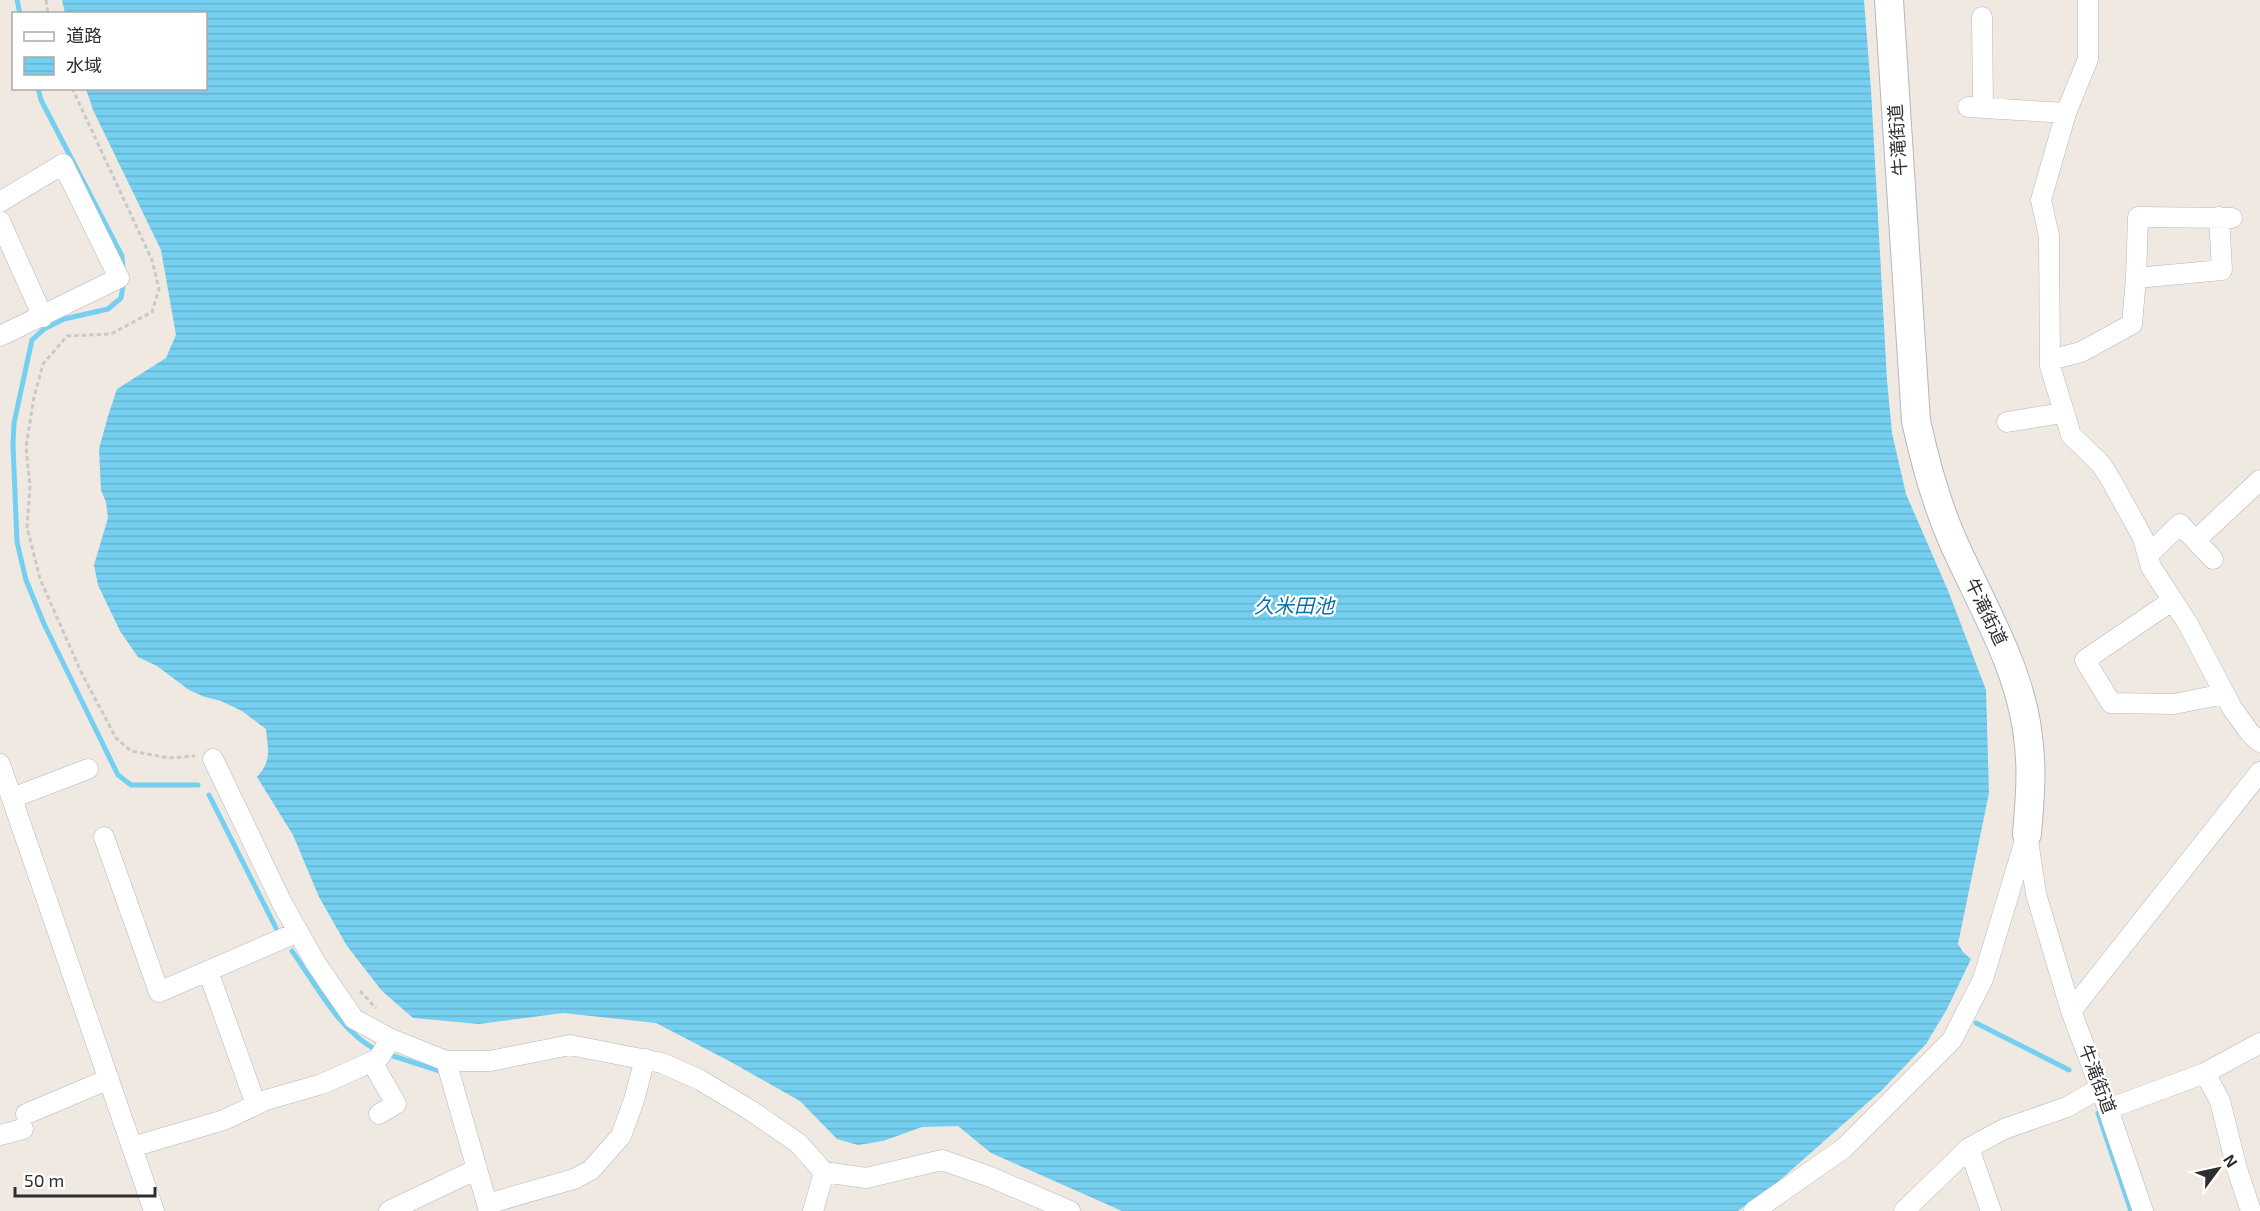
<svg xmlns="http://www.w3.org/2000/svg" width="2260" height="1211" font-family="'Exo 2','Noto Sans JP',sans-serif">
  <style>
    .water { fill: url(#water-rules) }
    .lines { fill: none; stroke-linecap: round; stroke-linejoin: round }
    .stream { stroke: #75cff0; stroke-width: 5 }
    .street-casing { stroke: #b4b7c1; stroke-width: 21 }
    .secondary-casing { stroke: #b4b7c1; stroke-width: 30 }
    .path { stroke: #c9c9c9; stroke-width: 3; stroke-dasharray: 4.5 3; stroke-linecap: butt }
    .street { stroke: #fff; stroke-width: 20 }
    .secondary { stroke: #fff; stroke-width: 28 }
    .labels { text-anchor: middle; stroke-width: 4.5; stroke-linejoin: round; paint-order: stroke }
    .street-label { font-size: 18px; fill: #2e2e2e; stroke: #fff }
    .water-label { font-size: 20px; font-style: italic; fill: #0d6fa3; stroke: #fff }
  </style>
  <defs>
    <pattern id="water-rules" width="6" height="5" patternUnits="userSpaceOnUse" patternTransform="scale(1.5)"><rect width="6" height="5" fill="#75cff0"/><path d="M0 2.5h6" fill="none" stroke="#66b2ce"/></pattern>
  </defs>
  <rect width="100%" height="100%" fill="#efe9e1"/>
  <path class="water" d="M62,0h1802l7,90 16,290 5,53 14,61 43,99 37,97 3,103 -31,151 5,8 8,7 -24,50 -21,35 -44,46 -110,97 -34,24h-616l-131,-58 -33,-27 -36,1 -39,14 -25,4 -21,-6 -37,-38 -69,-39 -75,-39 -93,-10 -84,11 -66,-6 -31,-27 -35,-45 -28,-49 -26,-62 -36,-58c15,-17 11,-26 9,-48l-24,-18 -21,-10 -16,-4 -16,-7 -32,-24 -19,-9 -18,-26 -22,-46 -4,-20 14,-47 -2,-16 -5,-12 -2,-41 9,-33 9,-27 49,-31 10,-23 -15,-85 -68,-140 -7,-21 120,-1v-74l-141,-1z"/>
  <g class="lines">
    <path class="stream" d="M17,0l3,14
      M38,88l3,12 81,156 1,12
      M124,280l-3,18 -13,11 -44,10 -20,10 -12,11 -18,83 -1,22 4,97 9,38 18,44 74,151 13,10h67
      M209,795l67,133
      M292,951c25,35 47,80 86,100
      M1976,1023l93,47
      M390,1055l50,16
      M2098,1113l33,98"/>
    <defs>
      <path id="street" d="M2088,0v59l-22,54 -25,87 8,36 1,130 21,69 30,29 10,16 32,58 8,29 37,57 44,84 18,25 10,9
        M1982,17l1,90
        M1968,107l98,6
        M0,202l63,-38 56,114 -119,58
        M0,221l43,96
        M2136,278l86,-8 -3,-53
        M2050,360l31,-8 51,-28 4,-46 2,-61 94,1
        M2007,422l56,-9
        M2196,540l64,-60
        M2148,555l32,-31 33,35
        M2173,600l-88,60 26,43 63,1 50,-10
        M213,759l69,144 33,59 39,57 37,20 55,22h44l80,-16 92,18 38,17 50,30 48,33 26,29 42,6 76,-18 46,16 82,35
        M0,764l154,447
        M12,798l76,-29
        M104,837l55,155 139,-60
        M2028,840l8,54 35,117 37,98 35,102
        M208,971l48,134
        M2071,1011l189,-239
        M446,1061l43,150
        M372,1062l24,42 -17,10
        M2205,1073l15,28 17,68 14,42
        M2108,1109l97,-36 55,-30
        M26,1114l83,-35
        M0,1135l23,-6
        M132,1147l92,-27 42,-20 56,-16 56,-25 13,-20
        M1969,1148l22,63
        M487,1204l87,-25 17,-9 30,-34 13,-36 11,-41
        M389,1211l88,-42
        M813,1211l11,-39
        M1754,1211l90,-63 108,-108 31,-61 44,-145
        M1904,1211l65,-63 35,-19 63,-22 33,-19"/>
      <path id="secondary" d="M1889,0l27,421c9,41 19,79 36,118 27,62 65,122 75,190 6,39 3,67 0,105"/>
    </defs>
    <use href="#street" class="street-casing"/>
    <use href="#secondary" class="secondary-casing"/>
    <path class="path" d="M46,0l2,14
      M72,88l80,172 7,29 -7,23 -41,22 -44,2 -24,28 -9,33 -8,50 4,39 -3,41 13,52 42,95 34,64 15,13 38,7 26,-2
      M360,991l16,17"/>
    <use href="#street" class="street"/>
    <use href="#secondary" class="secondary"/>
  </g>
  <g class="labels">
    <g class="street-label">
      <text transform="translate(1898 140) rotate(-94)" y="6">牛滝街道</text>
      <text transform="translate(1986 612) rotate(64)" y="6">牛滝街道</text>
      <text transform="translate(2097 1079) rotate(69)" y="6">牛滝街道</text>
    </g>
    <g class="water-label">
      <text x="1294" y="613">久米田池</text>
    </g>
  </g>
  <rect x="12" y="12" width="195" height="78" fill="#ffffff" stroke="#ababab" stroke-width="1.5"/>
  <rect x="24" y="32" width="30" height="9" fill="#ffffff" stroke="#ababab" stroke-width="1.5"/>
  <text x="66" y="42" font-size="18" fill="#2e2e2e">道路</text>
  <rect x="24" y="57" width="30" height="18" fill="url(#water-rules)" stroke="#ababab" stroke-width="1.5"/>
  <text x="66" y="72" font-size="18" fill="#2e2e2e">水域</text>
  <g transform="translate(2218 1169) rotate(57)" stroke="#ffffff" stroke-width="4.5" paint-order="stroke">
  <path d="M0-4.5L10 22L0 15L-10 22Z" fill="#2e2e2e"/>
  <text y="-9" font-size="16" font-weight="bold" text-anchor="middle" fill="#2e2e2e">N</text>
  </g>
  <path d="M15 1187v9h140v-9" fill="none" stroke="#2e2e2e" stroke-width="3"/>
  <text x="24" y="1187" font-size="18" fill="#2e2e2e" stroke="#ffffff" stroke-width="4.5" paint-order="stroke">50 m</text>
</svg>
